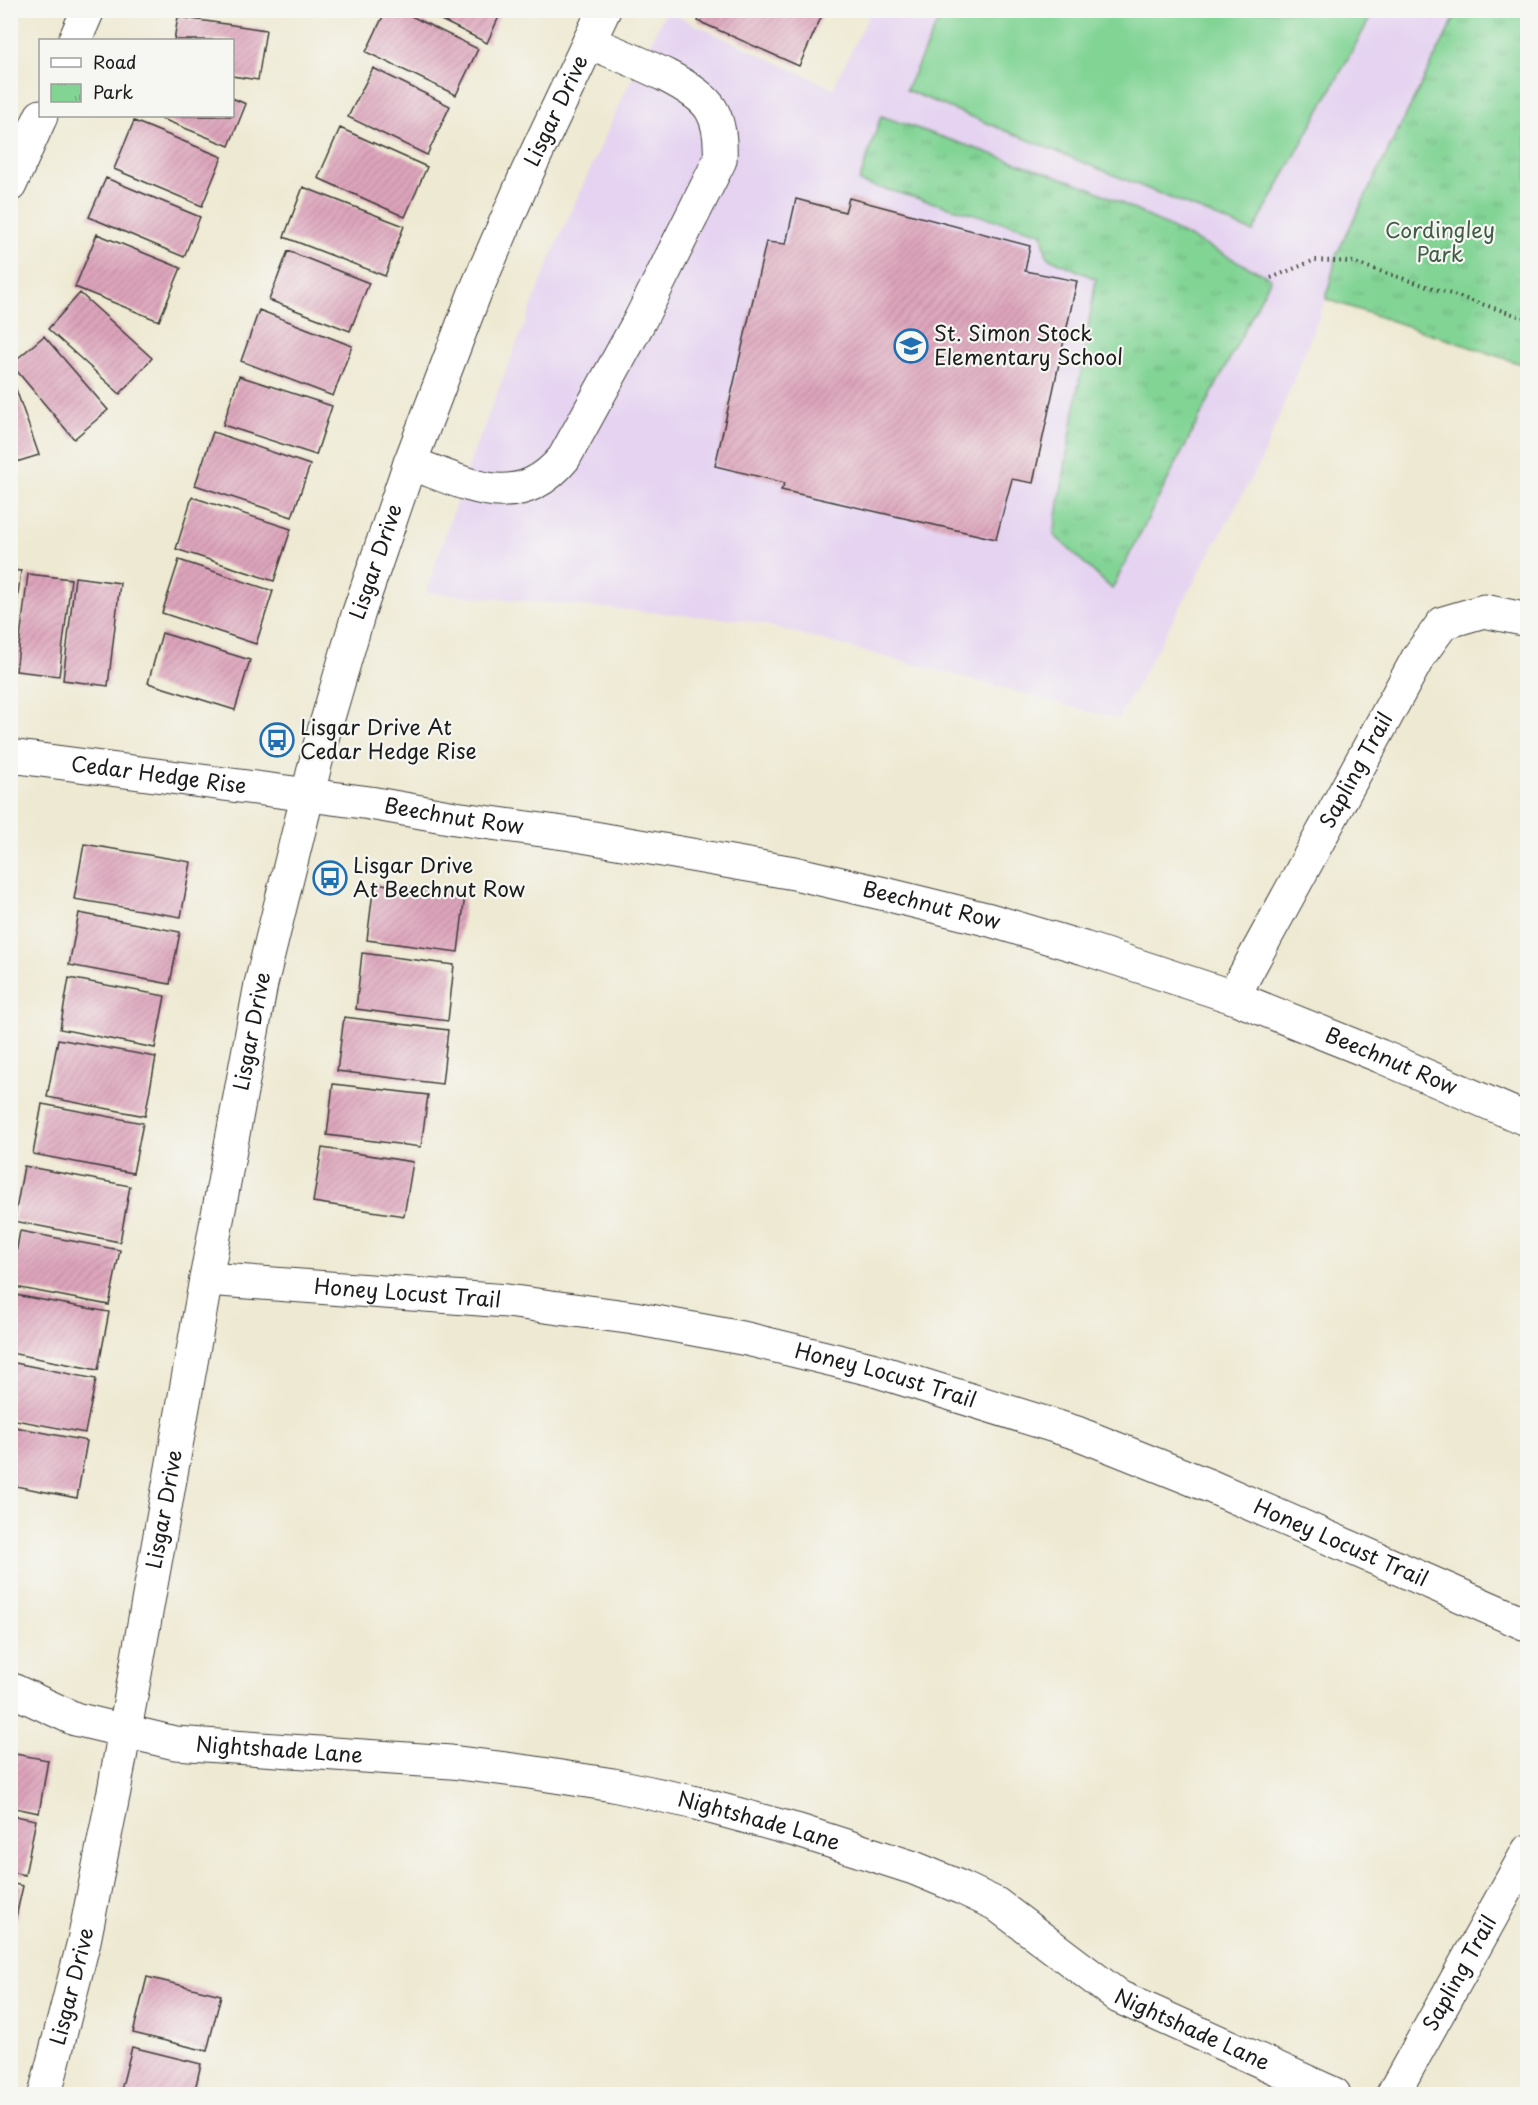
<svg xmlns="http://www.w3.org/2000/svg" width="1538" height="2105" font-family="'Playpen Sans',sans-serif">
  <style>
    .built { fill: #e5d3f1 }
    .grass { fill: #82d495; stroke: #4f7858; stroke-width: 1.5 }
    .park { fill: url(#park-tufts); stroke: #4f7858; stroke-width: 1.5 }
    .building { fill: url(#building-hatch) }
    .lines { fill: none; stroke-linecap: round; stroke-linejoin: round }
    .minor-casing { stroke: #3c3b37; stroke-width: 35 }
    .path { stroke: #3c3b37; stroke-width: 4; stroke-dasharray: 1.5 4.5; stroke-linecap: butt }
    .minor { stroke: #fff; stroke-width: 33 }
    .labels { text-anchor: middle; stroke-width: 4.5; stroke-linejoin: round; paint-order: stroke }
    .street-label { font-size: 21px; fill: #1c1c1c; stroke: #f6f6f2 }
    .park-label { font-size: 21px; fill: #405c46; stroke: #f6f6f2 }
    .poi-label { font-size: 21px; fill: #1c1c1c; stroke: #f6f6f2; text-anchor: start }
  </style>
  <defs>
    <pattern id="park-tufts" width="24" height="20" patternUnits="userSpaceOnUse" patternTransform="scale(1.5)"><rect width="24" height="20" fill="#82d495"/><path d="M3 7l-1-3M5 7V3M7 7l1-3M15 17l-1-3M17 17v-4M19 17l1-3" fill="none" stroke="#70b580"/></pattern>
    <pattern id="building-hatch" width="6" height="6" patternUnits="userSpaceOnUse" patternTransform="scale(1.5)"><rect width="6" height="6" fill="#dda4bb"/><path d="M-1 1l2-2M0 6l6-6M5 7l2-2" fill="none" stroke="#bd8da0"/></pattern>
  </defs>
  <rect width="100%" height="100%" fill="#f6f6f2"/>
  <filter id="ink" filterUnits="userSpaceOnUse"><feTurbulence type="fractalNoise" baseFrequency=".0167" numOctaves="2"/><feDisplacementMap in="SourceGraphic" scale="12" xChannelSelector="R" yChannelSelector="G"/><feConvolveMatrix kernelMatrix="1 2 1 2 8 2 1 2 1" color-interpolation-filters="sRGB"/></filter>
  <filter id="wash" filterUnits="userSpaceOnUse"><feTurbulence type="fractalNoise" baseFrequency=".008" numOctaves="4" result="noise"/><feDisplacementMap in="SourceGraphic" scale="24" xChannelSelector="R" yChannelSelector="G"/><feGaussianBlur stdDeviation="1.35" result="paint"/><feColorMatrix in="noise" values="0 0 0 0 0 0 0 0 0 0 0 0 0 0 0 0 0 1.4 0 .05"/><feComposite in="paint" operator="in"/></filter>
  <g filter="url(#wash)">
    <rect width="100%" height="100%" fill="#eee9d2"/>
    <path class="built" d="M666,11l167,77 38,-77h587l-121,242 -11,46 -65,162 -143,258 -367,-98 -325,-29 46,-136 85,-213 65,-144z"/>
    <path class="grass" d="M943,11v-1l431,1 -121,221 -347,-142z"/>
    <path class="park" d="M1458,11h69v355l-201,-67 11,-46z
      M881,116l210,72 180,90 -159,311 -58,-54 42,-256 -49,-22 -5,-24 -183,-51z"/>
    <g id="blocks">
      <path class="building" d="M386,10h13l79,39 -22,46 -90,-43z
        M421,10h81l-15,33z
        M702,10h115l6,3 -24,53 -101,-45z
        M178,17l88,13 -8,50 -26,-4v-36h-58z
        M373,68l77,38 -23,49 -79,-38z
        M232,98l14,6 -17,42 -74,-30h77z
        M134,121l88,36 -20,49 -88,-37z
        M340,128l87,39 -22,50 -87,-39z
        M106,178l94,39 -16,40 -95,-40z
        M303,187l101,39 -19,50 -101,-39z
        M849,198l181,48 -5,25 52,10 -44,202 -21,-4 -16,60 -215,-49 4,-7 -70,-17 51,-224 20,2 10,-45 49,13z
        M97,234l84,34 -22,53 -84,-34z
        M288,251l81,32 -19,48 -81,-31z
        M80,293l72,65 -32,36 -72,-65z
        M259,310l93,36 -19,50 -92,-35z
        M44,336l64,74 -34,29 -63,-75z
        M10,372l29,83 -29,9z
        M239,376l93,30 -16,49 -93,-30z
        M213,432l97,33 -18,52 -97,-32z
        M192,497l99,32 -17,52 -98,-32z
        M179,560l94,31 -17,53 -94,-31z
        M10,570l11,1 -9,72h-2z
        M28,574l43,5 -12,97 -43,-5z
        M75,577l45,6 -12,103 -45,-6z
        M162,633l88,27 -15,50 -87,-27z
        M84,844l107,18 -10,55 -107,-18z
        M374,883l91,12 -7,57 -91,-12z
        M79,913l101,19 -10,52 -101,-19z
        M362,953l92,12 -6,56 -92,-12z
        M69,978l96,18 -10,52 -95,-19z
        M344,1017l104,13 -6,54 -105,-13z
        M58,1039l98,18 -11,59 -98,-19z
        M333,1084l95,11 -7,52 -94,-12z
        M42,1104l101,19 -10,50 -100,-19z
        M322,1148l91,14 -9,54 -91,-14z
        M24,1166l106,20 -10,56 -106,-21z
        M20,1231l100,19 -11,55 -99,-19z
        M10,1294l99,18 -11,58 -88,-17z
        M10,1362l86,17 -11,54 -75,-14z
        M10,1426l77,15 -10,57 -67,-13z
        M10,1753l38,7 -9,53 -29,-6z
        M10,1815l26,5 -11,55 -15,-3z
        M10,1883l13,3 -12,53h-1z
        M147,1977l74,18 -14,56 -74,-18z
        M132,2047l69,17 -7,30h-74z"/>
    </g>
  </g>
  <g filter="url(#ink)">
    <use href="#blocks" fill-opacity="0" stroke="#3c3b37" stroke-width="1.5"/>
    <g class="lines">
      <defs>
        <g id="minor">
          <path d="M75,40l13,-30"/>
          <path d="M10,185l31,-69"/>
          <path d="M410,463c57,20 107,52 154,-5l76,-138 80,-160c1,-17 0,-36 -9,-51 -17,-27 -92,-54 -122,-67"/>
          <path id="s1" d="M10,756l360,47 85,15 116,16 223,39 91,21 105,26 94,28 149,49 147,59 148,64"/>
          <path id="s2" d="M1233,997l186,-341 24,-33 41,-12 44,9"/>
          <path id="s3" d="M206,1279l301,22 127,17 113,21 124,30 206,64 135,54 316,138"/>
          <path id="s4" d="M10,1689l65,30 100,24 276,19 78,10 84,13 79,17 107,29 115,37 48,20 34,16 123,93 215,97"/>
          <path id="s5" d="M45,2094l39,-153 30,-150 92,-512 55,-295 59,-239 38,-130 52,-152 64,-168 53,-122 77,-163"/>
          <path id="s6" d="M1393,2094l135,-243"/>
        </g>
      </defs>
      <use href="#minor" class="minor-casing"/>
      <path class="path" d="M1271,278l44,-18 37,2 176,57"/>
      <use href="#minor" class="minor"/>
    </g>
  </g>
  <defs>
    <symbol id="school-ring" viewBox="-11 -11 22 22"><circle r="9.5" fill="#f6f6f2" stroke="#1f6fb2" stroke-width="1.5"/><path d="M0-5L7-2L0 1L-7-2ZM-4 1L0 2.5L4 1V4Q0 6-4 4Z" fill="#1f6fb2"/></symbol>
    <symbol id="bus-ring" viewBox="-11 -11 22 22"><circle r="9.5" fill="#f6f6f2" stroke="#1f6fb2" stroke-width="1.5"/><path d="M-5-6H5V4H4V6H2V4H-2V6H-4V4H-5ZM-3.5-4V0h7V-4ZM-3.5 1.2v1.5H-2V1.2ZM2 1.2v1.5H3.5V1.2Z" fill="#1f6fb2"/></symbol>
  </defs>
  <g fill-rule="evenodd">
    <use href="#school-ring" x="892" y="327" width="38" height="38"/>
    <use href="#bus-ring" x="258" y="721" width="38" height="38"/>
    <use href="#bus-ring" x="311" y="859" width="38" height="38"/>
  </g>
  <g class="labels">
    <g class="street-label">
      <text dy="7" stroke="none"><textPath href="#s5" startOffset="2055">Lisgar Drive</textPath></text>
      <text dy="7" stroke="none"><textPath href="#s5" startOffset="1569">Lisgar Drive</textPath></text>
      <text dy="7" stroke="none"><textPath href="#s2" startOffset="258">Sapling Trail</textPath></text>
      <text dy="7" stroke="none"><textPath href="#s1" startOffset="150">Cedar Hedge Rise</textPath></text>
      <text dy="7" stroke="none"><textPath href="#s1" startOffset="448">Beechnut Row</textPath></text>
      <text dy="7" stroke="none"><textPath href="#s1" startOffset="934">Beechnut Row</textPath></text>
      <text dy="7" stroke="none"><textPath href="#s5" startOffset="1083">Lisgar Drive</textPath></text>
      <text dy="7" stroke="none"><textPath href="#s1" startOffset="1420">Beechnut Row</textPath></text>
      <text dy="7" stroke="none"><textPath href="#s3" startOffset="202">Honey Locust Trail</textPath></text>
      <text dy="7" stroke="none"><textPath href="#s3" startOffset="688">Honey Locust Trail</textPath></text>
      <text dy="7" stroke="none"><textPath href="#s5" startOffset="597">Lisgar Drive</textPath></text>
      <text dy="7" stroke="none"><textPath href="#s3" startOffset="1174">Honey Locust Trail</textPath></text>
      <text dy="7" stroke="none"><textPath href="#s4" startOffset="279">Nightshade Lane</textPath></text>
      <text dy="7" stroke="none"><textPath href="#s4" startOffset="765">Nightshade Lane</textPath></text>
      <text dy="7" stroke="none"><textPath href="#s6" startOffset="138">Sapling Trail</textPath></text>
      <text dy="7" stroke="none"><textPath href="#s5" startOffset="111">Lisgar Drive</textPath></text>
      <text dy="7" stroke="none"><textPath href="#s4" startOffset="1251">Nightshade Lane</textPath></text>
    </g>
    <g class="park-label">
      <text x="1440" y="238">Cordingley<tspan x="1440" dy="24">Park</tspan></text>
    </g>
    <g class="poi-label">
      <text x="934" y="341">St. Simon Stock<tspan x="934" dy="24">Elementary School</tspan></text>
      <text x="300" y="735">Lisgar Drive At<tspan x="300" dy="24">Cedar Hedge Rise</tspan></text>
      <text x="353" y="873">Lisgar Drive<tspan x="353" dy="24">At Beechnut Row</tspan></text>
    </g>
  </g>
  <rect width="1538" height="2105" fill="none" stroke="#f6f6f2" stroke-width="36"/>
  <rect x="39" y="39" width="195" height="78" fill="#f6f6f2" stroke="#9f9f9c" stroke-width="1.5"/>
  <rect x="51" y="58" width="30" height="9" fill="#ffffff" stroke="#9f9f9c" stroke-width="1.5"/>
  <text x="93" y="69" font-size="18" fill="#1c1c1c">Road</text>
  <rect x="51" y="84" width="30" height="18" fill="url(#park-tufts)" stroke="#9f9f9c" stroke-width="1.5"/>
  <text x="93" y="99" font-size="18" fill="#1c1c1c">Park</text>
</svg>
